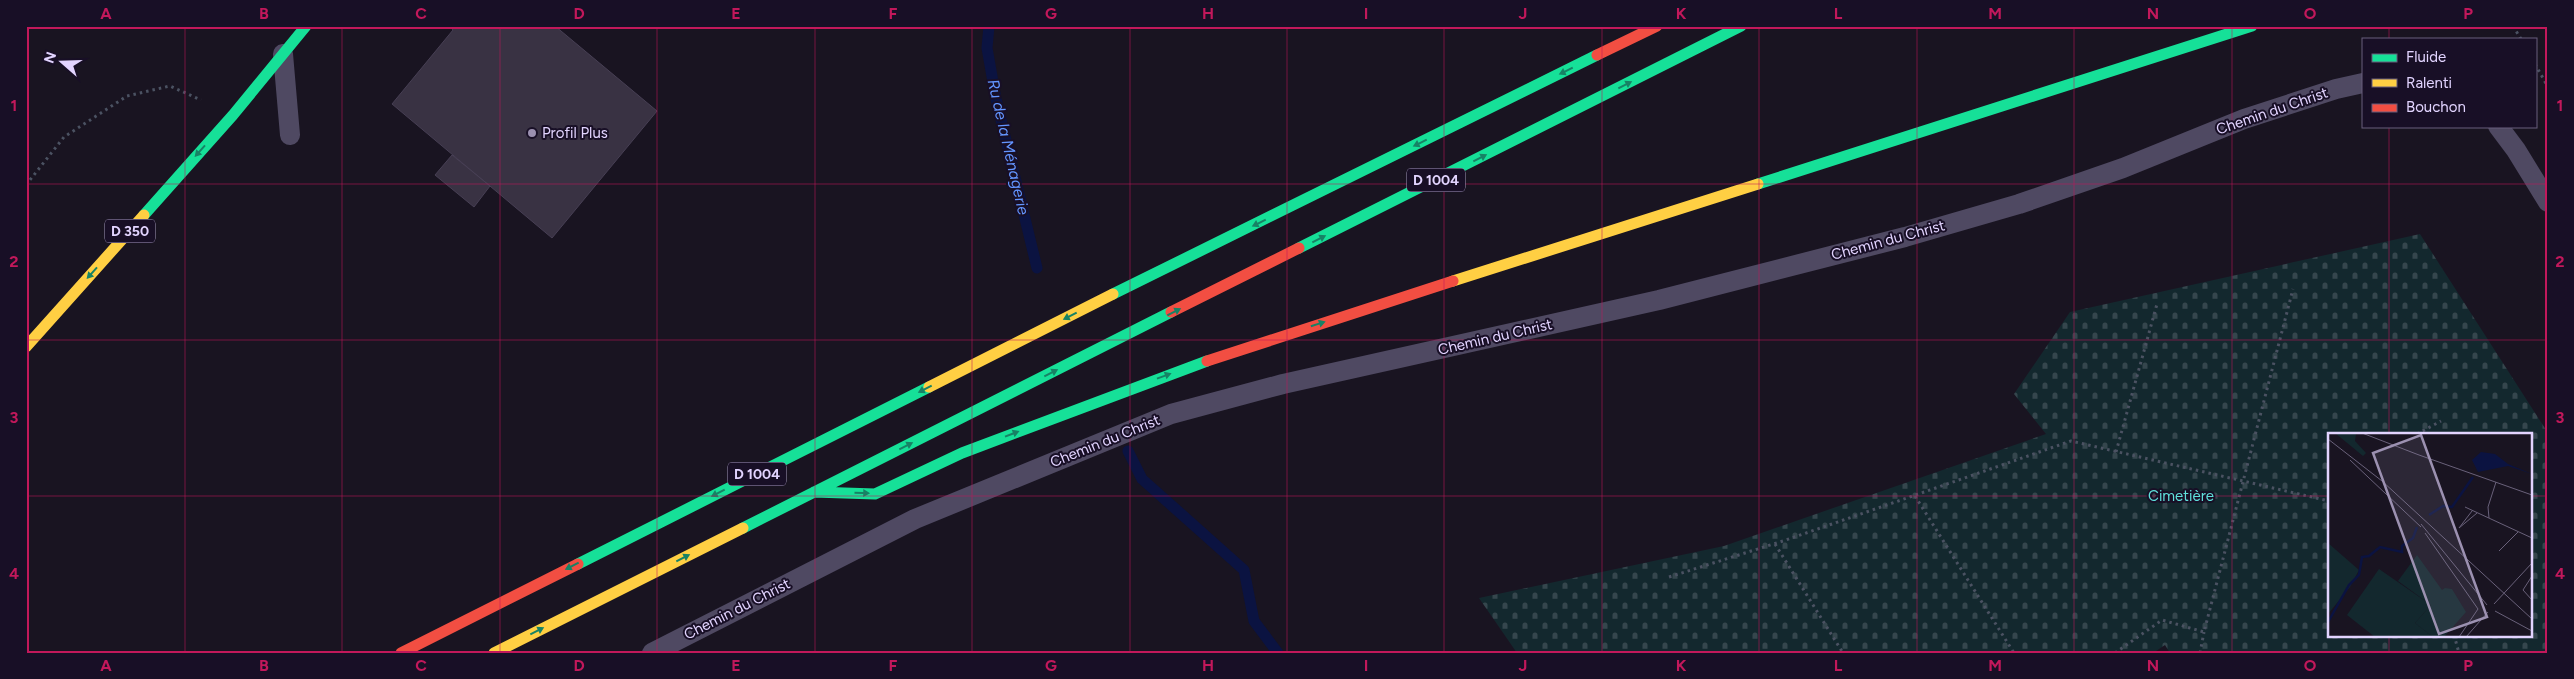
<svg xmlns="http://www.w3.org/2000/svg" width="2574" height="679" font-family="Figtree,sans-serif">
  <style>
    .cemetery { fill: url(#cemetery-stones); fill-rule: evenodd }
    .lines { fill: none; stroke-linecap: round; stroke-linejoin: round }
    .stream { stroke: #0b1341; stroke-width: 11 }
    .building { fill: #393243; stroke: #473f54 }
    .path { stroke: #4b5262; stroke-width: 3; stroke-dasharray: 2.5 4; stroke-linecap: butt }
    .lane { stroke: #4f4962; stroke-width: 20 }
    .fast { stroke: #16e098; stroke-width: 11 }
    .slow { stroke: #ffcf43; stroke-width: 11 }
    .jam { stroke: #f24e42; stroke-width: 11 }
    .oneway { fill: #178265 }
    .grid { fill: none; stroke: #c2185b; stroke-width: 1; stroke-opacity: 0.55 }
    .poi-dot { fill: #9c91b1; stroke: #180f26; stroke-width: 2 }
    .labels { text-anchor: middle; stroke-width: 4; stroke-linejoin: round; paint-order: stroke }
    .shield { fill: #180f26; stroke: #a599be; stroke-width: 1 }
    .shield-label { font-size: 14px; font-weight: bold; fill: #e2d4ff }
    .street-label { font-size: 15px; fill: #e2d4ff; stroke: #180f26 }
    .poi-label { font-size: 15px; fill: #e2d4ff; stroke: #180f26; text-anchor: start }
    .park-label { font-size: 15px; fill: #60e0db; stroke: #180f26 }
    .water-label { font-size: 16px; font-style: italic; fill: #6395ff; stroke: #180f26 }
    .inset-river { fill: none; stroke: #0b1341; stroke-width: 2.5 }
    .inset-road { fill: none; stroke: #69617a; stroke-width: 1 }
    .view { fill: #9c91b1; fill-opacity: 0.15; stroke: #9c91b1; stroke-width: 2.5 }
    .inset-edge { fill: none; stroke: #e2d4ff; stroke-width: 2.5 }
    .neatline { fill: none; stroke: #c2185b; stroke-width: 2 }
    .grid-label { font-size: 16px; text-anchor: middle; font-weight: bold; fill: #c2185b }
  </style>
  <defs>
    <pattern id="cemetery-stones" width="16" height="16" patternUnits="userSpaceOnUse" patternTransform="scale(1.25)"><rect width="16" height="16" fill="#13282e"/><path d="M2 7V4a2 2 0 0 1 4 0v3zM10 15v-3a2 2 0 0 1 4 0v3z" fill="#35464d"/></pattern>
  </defs>
  <rect width="100%" height="100%" fill="#191421"/>
  <path class="cemetery" d="M2420,234l128,199v220h-378l-5,-8 -12,8h-636l-38,-55 245,-52 322,-112 -32,-40 56,-82zM2329,434h201v201h-201z"/>
  <g class="lines">
    <path class="stream" d="M989,26l-2,22 9,51 41,169
      M1128,451l14,28 102,91 10,51 24,32"/>
  </g>
  <path class="building" d="M449,26h106l102,85 -105,127 -160,-134 61,-74z
    M452,155l38,31 -16,21 -39,-32z"/>
  <g class="lines">
    <path class="path" d="M2513,26l8,13
      M2535,64l13,23
      M26,185l38,-48 63,-41 43,-10 31,14
      M2417,434l24,-13
      M2116,452l41,-148
      M1915,496l99,157
      M1775,544l68,109
      M1669,577l114,-36 288,-100 258,60
      M2454,635l5,18
      M2115,653l47,-33 42,12 89,-343
      M2200,653l4,-21"/>
    <path class="lane" d="M283,54l7,81
      M2498,126l18,24 32,52
      M652,653l263,-134 256,-105 112,-30 376,-84 246,-63 114,-33 104,-36 121,-49 92,-30 27,-6"/>
    <path class="fast" d="M233,115l73,-89
      M1758,184l494,-158
      M144,215l89,-100
      M1299,248l442,-222
      M1113,294l484,-239
      M814,492l61,2 87,-41 245,-92
      M743,528l428,-216
      M578,564l351,-177"/>
    <path class="slow" d="M1453,281l305,-97
      M26,347l118,-132
      M929,387l184,-93
      M494,653l249,-125"/>
    <path class="jam" d="M1597,55l60,-29
      M1171,312l128,-64
      M1207,361l246,-80
      M401,653l177,-89"/>
  </g>
  <defs><path id="oneway-solid" d="M-6-.8H1V-3.2L6.5 0L1 3.2V.8H-6Z" transform="scale(1.25)"/></defs>
  <g class="oneway">
    <use href="#oneway-solid" transform="translate(1566 71) rotate(154)"/>
    <use href="#oneway-solid" transform="translate(1625 85) rotate(-27)"/>
    <use href="#oneway-solid" transform="translate(1420 143) rotate(154)"/>
    <use href="#oneway-solid" transform="translate(200 151) rotate(132)"/>
    <use href="#oneway-solid" transform="translate(1480 158) rotate(-27)"/>
    <use href="#oneway-solid" transform="translate(1259 223) rotate(154)"/>
    <use href="#oneway-solid" transform="translate(1319 239) rotate(-27)"/>
    <use href="#oneway-solid" transform="translate(92 273) rotate(132)"/>
    <use href="#oneway-solid" transform="translate(1174 312) rotate(-27)"/>
    <use href="#oneway-solid" transform="translate(1070 316) rotate(153)"/>
    <use href="#oneway-solid" transform="translate(1318 324) rotate(-18)"/>
    <use href="#oneway-solid" transform="translate(1051 373) rotate(-27)"/>
    <use href="#oneway-solid" transform="translate(1164 376) rotate(-20)"/>
    <use href="#oneway-solid" transform="translate(925 389) rotate(153)"/>
    <use href="#oneway-solid" transform="translate(1012 434) rotate(-21)"/>
    <use href="#oneway-solid" transform="translate(906 446) rotate(-27)"/>
    <use href="#oneway-solid" transform="translate(718 493) rotate(153)"/>
    <use href="#oneway-solid" transform="translate(862 493) rotate(1)"/>
    <use href="#oneway-solid" transform="translate(683 558) rotate(-27)"/>
    <use href="#oneway-solid" transform="translate(572 566) rotate(153)"/>
    <use href="#oneway-solid" transform="translate(537 631) rotate(-27)"/>
  </g>
  <path class="grid" d="M185,26v627M342,26v627M500,26v627M657,26v627M815,26v627M972,26v627M1130,26v627M1287,26v627M1444,26v627M1602,26v627M1759,26v627M1917,26v627M2074,26v627M2232,26v627M2389,26v13M2389,126v308M26,184h2522M26,340h2522M26,496h2303M2530,496h18M2389,635v18"/>
  <circle class="poi-dot" cx="532" cy="133" r="5"/>
  <g class="labels">
    <g class="shield">
      <rect x="1407" y="168.5" width="58" height="23" rx="4"/>
      <rect x="105" y="219.5" width="50" height="23" rx="4"/>
      <rect x="728" y="462.5" width="58" height="23" rx="4"/>
    </g>
    <g class="shield-label">
      <text x="1436" y="185">D 1004</text>
      <text x="130" y="236">D 350</text>
      <text x="757" y="479">D 1004</text>
    </g>
    <g class="street-label">
      <text transform="translate(2272 111) rotate(-19)" y="5">Chemin du Christ</text>
      <text transform="translate(1888 240) rotate(-15)" y="5">Chemin du Christ</text>
      <text transform="translate(1495 337) rotate(-13)" y="5">Chemin du Christ</text>
      <text transform="translate(1105 441) rotate(-22)" y="5">Chemin du Christ</text>
      <text transform="translate(737 609) rotate(-27)" y="5">Chemin du Christ</text>
    </g>
    <g class="poi-label">
      <text x="542" y="138">Profil Plus</text>
    </g>
    <g class="park-label">
      <text x="2181" y="501">Cimetière</text>
    </g>
    <g class="water-label">
      <text transform="translate(1009 147) rotate(77)" y="6">Ru de la Ménagerie</text>
    </g>
  </g>
  <g transform="translate(2328 433)">
    <rect width="204" height="204" fill="#191421"/>
    <path d="M0,110l31,27 -9,17 -22,27zM51,136l52,36 -16,18 18,14h-58l-28,-22z" fill="#13282e"/>
    <path d="M7,0l21,1 -1,7 11,12 -3,3z" fill="#13282e"/>
    <path d="M89,122l25,35 3,-2 7,1 14,23 -22,25h-11l-18,-14 16,-18 -33,-24z" fill="#13282e"/>
    <path d="M153,19l14,2 13,10 24,10 -24,-8 -30,6 -6,-12z" fill="#0b1341"/>
    <path class="inset-river" d="M101,82l14,-9 9,1 21,-30M0,189l21,-37 10,-10 3,-18 7,-1 11,-9 22,5v-6l11,-8 4,-11"/>
    <path class="inset-road" d="M34,0l57,22M0,6l54,42 150,138M91,22l113,40M22,27l71,67M137,74l67,31M144,78l-13,17 18,-15M161,85l-1,-11 8,-25M93,91l66,81M97,100l53,76 -19,28M171,118l19,-19M204,143l-9,14 9,10M166,171l38,-41M167,178l37,20M138,204l22,-25"/>
    <path class="view" d="M93,2l66,182 -48,17 -66,-181z"/>
    <rect width="204" height="204" class="inset-edge"/>
  </g>
  <rect width="2574" height="679" fill="none" stroke="#180f26" stroke-width="55"/>
  <rect x="2362" y="38" width="175" height="90" fill="#180f26" stroke="#695e7d"/>
  <rect x="2372" y="54" width="25" height="8" fill="#16e098" stroke="#695e7d"/>
  <text x="2406" y="62" font-size="15" fill="#e2d4ff">Fluide</text>
  <rect x="2372" y="79" width="25" height="8" fill="#ffcf43" stroke="#695e7d"/>
  <text x="2406" y="88" font-size="15" fill="#e2d4ff">Ralenti</text>
  <rect x="2372" y="104" width="25" height="8" fill="#f24e42" stroke="#695e7d"/>
  <text x="2406" y="112" font-size="15" fill="#e2d4ff">Bouchon</text>
  <g transform="translate(62 62) rotate(290)" stroke="#180f26" stroke-width="4" paint-order="stroke">
  <path d="M0-4L9 19L0 12L-9 19Z" fill="#e2d4ff"/>
  <text y="-8" font-size="14" font-weight="bold" text-anchor="middle" fill="#e2d4ff">N</text>
  </g>
  <rect x="28" y="28" width="2518" height="624" class="neatline"/>
  <g class="grid-label">
    <text x="106" y="19">A</text>
    <text x="264" y="19">B</text>
    <text x="421" y="19">C</text>
    <text x="579" y="19">D</text>
    <text x="736" y="19">E</text>
    <text x="893" y="19">F</text>
    <text x="1051" y="19">G</text>
    <text x="1208" y="19">H</text>
    <text x="1366" y="19">I</text>
    <text x="1523" y="19">J</text>
    <text x="1681" y="19">K</text>
    <text x="1838" y="19">L</text>
    <text x="1995" y="19">M</text>
    <text x="2153" y="19">N</text>
    <text x="2310" y="19">O</text>
    <text x="2468" y="19">P</text>
    <text x="14" y="111">1</text>
    <text x="2560" y="111">1</text>
    <text x="14" y="267">2</text>
    <text x="2560" y="267">2</text>
    <text x="14" y="423">3</text>
    <text x="2560" y="423">3</text>
    <text x="14" y="579">4</text>
    <text x="2560" y="579">4</text>
    <text x="106" y="671">A</text>
    <text x="264" y="671">B</text>
    <text x="421" y="671">C</text>
    <text x="579" y="671">D</text>
    <text x="736" y="671">E</text>
    <text x="893" y="671">F</text>
    <text x="1051" y="671">G</text>
    <text x="1208" y="671">H</text>
    <text x="1366" y="671">I</text>
    <text x="1523" y="671">J</text>
    <text x="1681" y="671">K</text>
    <text x="1838" y="671">L</text>
    <text x="1995" y="671">M</text>
    <text x="2153" y="671">N</text>
    <text x="2310" y="671">O</text>
    <text x="2468" y="671">P</text>
  </g>
</svg>
